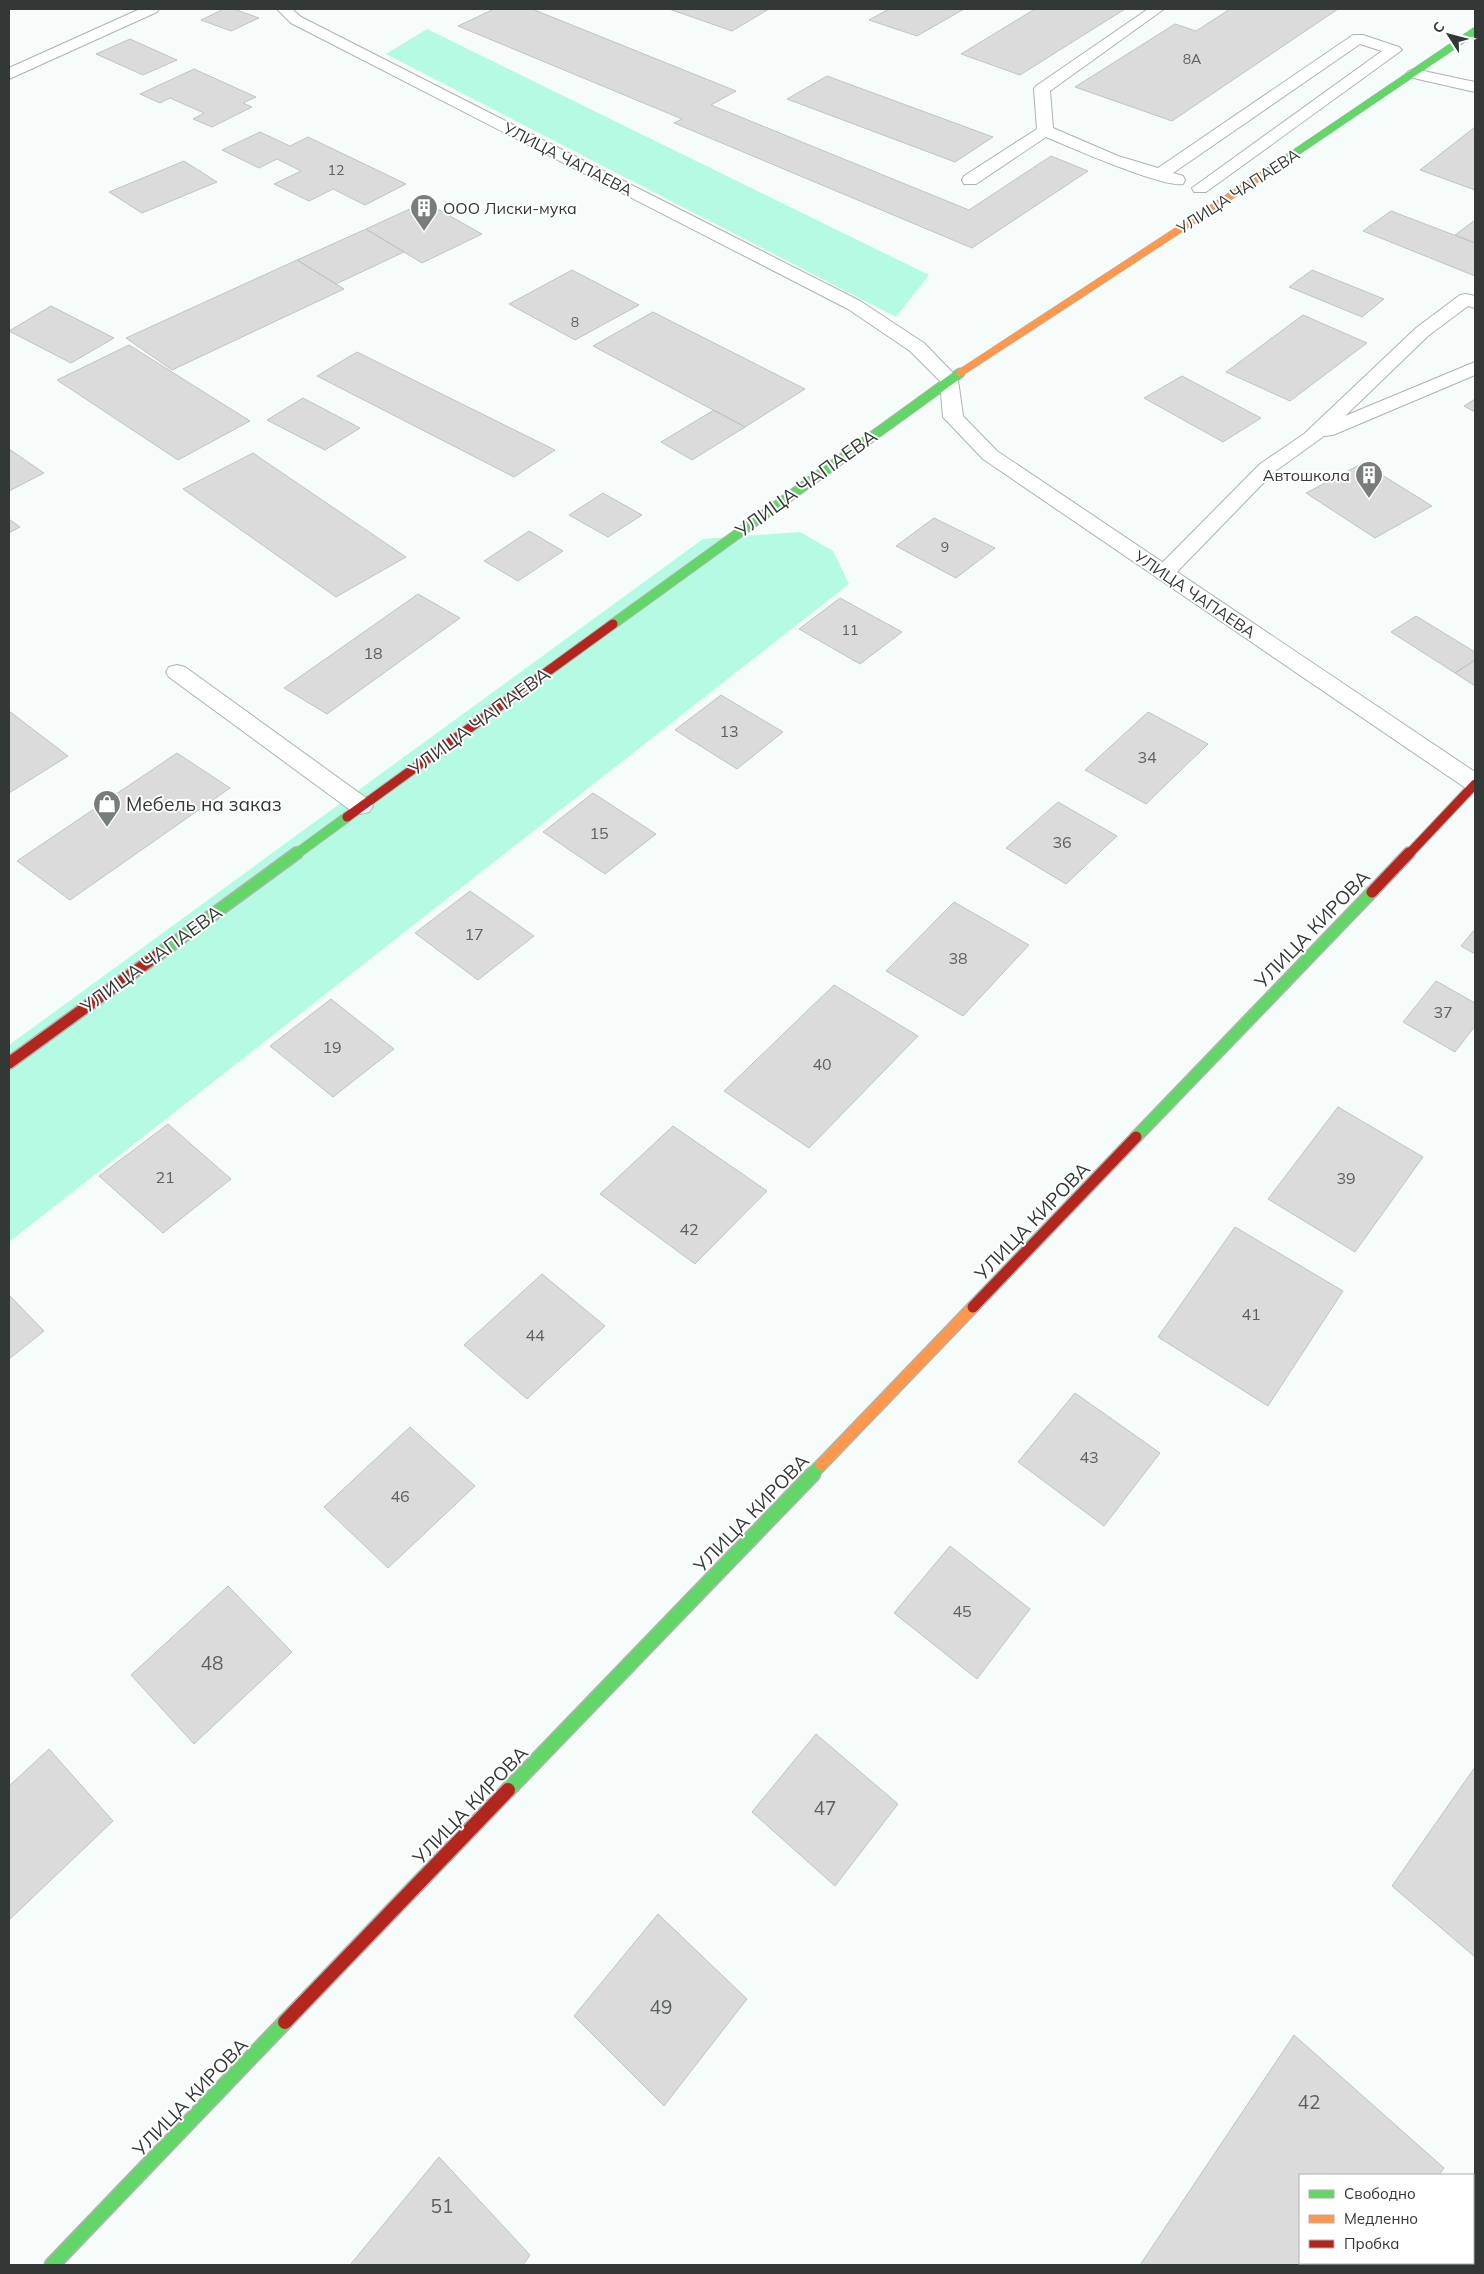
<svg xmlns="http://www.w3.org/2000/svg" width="1484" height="2274" font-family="Mulish,sans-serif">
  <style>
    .green { fill: #b5fae2 }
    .building { fill: #dbdbdb; stroke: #c2c3c3 }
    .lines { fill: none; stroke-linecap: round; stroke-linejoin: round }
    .lane-casing { stroke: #aeb3b1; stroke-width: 2 }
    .street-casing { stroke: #aeb3b1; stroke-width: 2 }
    .fast-far3-casing { stroke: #aeb3b1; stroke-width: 8 }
    .fast-far2-casing { stroke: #aeb3b1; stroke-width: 11 }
    .fast-far1-casing { stroke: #aeb3b1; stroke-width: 14 }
    .fast-casing { stroke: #aeb3b1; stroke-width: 17 }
    .slow-far1-casing { stroke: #aeb3b1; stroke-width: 8 }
    .slow-casing { stroke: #aeb3b1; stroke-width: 14 }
    .jam-far2-casing { stroke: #aeb3b1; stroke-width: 11 }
    .jam-far1-casing { stroke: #aeb3b1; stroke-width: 14 }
    .jam-casing { stroke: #aeb3b1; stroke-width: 17 }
    .lane { fill: #fefffe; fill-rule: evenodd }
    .street { fill: #fefffe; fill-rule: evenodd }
    .fast-far3 { stroke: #63d668; stroke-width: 7 }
    .fast-far2 { stroke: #63d668; stroke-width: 9 }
    .fast-far1 { stroke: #63d668; stroke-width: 11 }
    .fast { stroke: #63d668; stroke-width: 14 }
    .slow-far1 { stroke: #ff974d; stroke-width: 7 }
    .slow { stroke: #ff974d; stroke-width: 11 }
    .jam-far2 { stroke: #b3261e; stroke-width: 9 }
    .jam-far1 { stroke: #b3261e; stroke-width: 11 }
    .jam { stroke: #b3261e; stroke-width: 14 }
    .labels { text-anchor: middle; stroke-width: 4; stroke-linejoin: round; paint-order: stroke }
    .far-number-label { font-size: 14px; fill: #5c615e }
    .far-street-label { font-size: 16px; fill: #323835; stroke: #fff }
    .far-poi-label { font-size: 16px; fill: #323835; stroke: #fff; text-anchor: start }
    .number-label { font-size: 16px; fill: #5c615e }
    .street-label { font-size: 19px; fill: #323835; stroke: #fff }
    .poi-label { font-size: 19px; fill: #323835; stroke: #fff; text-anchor: start }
    .near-number-label { font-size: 19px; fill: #5c615e }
  </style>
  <rect width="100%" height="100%" fill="#f6fcf9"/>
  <path class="green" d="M427,29l502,246 -33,42 -510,-263z
    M800,532l33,19 16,33 -840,658v-197l694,-506z"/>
  <path class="building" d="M224,9h10l25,9 -28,13 -30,-11z
    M494,9h38l204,82 -25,14 258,105 82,-54 37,15 -116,77 -298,-125 8,-4 -224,-93z
    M669,9h100l-37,22z
    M889,9h75l-47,27 -48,-16z
    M1035,9h90l-105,66 -59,-21z
    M1230,9h108l-166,112 -97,-34 100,-63 21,7z
    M130,39l47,21 -34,15 -47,-21z
    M194,69l62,28 -13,6 9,4 -40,20 -19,-8 11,-6 -34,-15 -10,5 -20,-9z
    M827,76l166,61 -38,25 -168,-63z
    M1475,127v63l-55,-20z
    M260,132l30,14 18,-9 98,47 -41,21 -32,-16 -24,12 -35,-17 27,-13 -24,-12 -18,9 -37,-18z
    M184,161l33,21 -75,31 -33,-21z
    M425,202l57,32 -60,29 -56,-34z
    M1391,211l84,32v33l-112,-45z
    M1475,220v23l-20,-8z
    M366,229l38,23 -68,32 -39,-24z
    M297,260l47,29 -172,81 -46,-32z
    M572,270l67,35 -64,35 -66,-36z
    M1312,270l72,29 -22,18 -73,-30z
    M51,306l63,32 -43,25 -62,-32z
    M653,312l152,77 -60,38 -152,-81z
    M1303,315l64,28 -77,58 -64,-29z
    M129,345l121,76 -72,39 -121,-80z
    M357,352l198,98 -41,27 -197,-101z
    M1182,376l79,42 -38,24 -79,-44z
    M303,398l57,30 -35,22 -58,-30z
    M1475,399v13l-11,-6z
    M714,410l31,17 -53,33 -31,-18z
    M9,449l35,24 -35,18z
    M253,453l153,104 -70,40 -153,-108z
    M1363,463l69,43 -57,32 -69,-45z
    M603,493l39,22 -34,22 -39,-22z
    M934,518l61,30 -39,30 -60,-32z
    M9,519l11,8 -11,6z
    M529,531l34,20 -45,30 -34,-20z
    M418,594l42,24 -133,96 -43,-26z
    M840,598l62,34 -42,32 -61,-35z
    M1416,616l59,36v8l-20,13 -64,-41z
    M1475,660v26l-20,-13z
    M721,695l62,37 -46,37 -62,-39z
    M9,711l59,45 -59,37z
    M1148,712l60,32 -62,60 -61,-34z
    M177,753l53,35 -160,112 -53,-39z
    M593,793l63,41 -51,40 -62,-42z
    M1058,802l59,34 -51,48 -60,-36z
    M470,891l64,45 -56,44 -63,-47z
    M954,902l75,43 -66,71 -77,-45z
    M1475,929v25l-14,-8z
    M1436,981l39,22v23l-20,26 -52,-30z
    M834,985l84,51 -109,112 -85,-57z
    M331,999l63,50 -61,48 -63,-51z
    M1338,1107l85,50 -68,95 -87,-53z
    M168,1124l63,55 -68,54 -64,-57z
    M673,1126l94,65 -72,73 -95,-70z
    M1235,1227l108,64 -75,115 -110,-69z
    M542,1274l63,52 -78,73 -63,-54z
    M9,1295l35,36 -35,28z
    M1075,1393l85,60 -56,73 -86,-64z
    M410,1427l65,59 -87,82 -64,-61z
    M950,1546l80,63 -53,70 -83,-66z
    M228,1586l64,66 -98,92 -63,-69z
    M816,1734l82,70 -63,82 -83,-74z
    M49,1749l64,72 -104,99v-134z
    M1475,1767v190l-83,-71z
    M658,1914l89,85 -83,107 -90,-90z
    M1294,2035l150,133 -5,7h-139v88h87l-2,2h-245z
    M439,2157l91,98 -7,10h-173z"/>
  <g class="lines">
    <defs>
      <path id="lane" d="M1148,9h16l-114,82 3,37 65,28 40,12 195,-133h10l36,12 3,3 -196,142h-12l-2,-4 190,-137 -22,-7 -187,129 10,3 2,4 -2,4c-20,4 -113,-37 -137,-47l-70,47h-12l-2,-4 2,-4 73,-47 -3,-40 2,-3z
        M1414,69l61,13v10l-66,-15 -3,-3 3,-3z
        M1466,294l9,2v12l-7,-2 -40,30 -83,80 130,-54v13l-142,60 -9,1 -50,36 -103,106 -7,2 -7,-2 -4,-5 4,-5 103,-104 44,-30 112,-106 44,-33z
        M177,665l8,2 184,133 4,6 -4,6 -8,2 -8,-2 -184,-135 -3,-5 3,-5z"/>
      <path id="street" d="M140,9h19l-2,3 -148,67v-11z
        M277,9h15l9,8 559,284 64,42 32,33 2,4 5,36 34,35 478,321v19l-8,-2 -484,-330 -40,-42 -3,-36 -30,-30 -62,-42 -557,-286z"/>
      <path id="fast-far3" d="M1261,176l214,-145"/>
      <path id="fast-far2" d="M613,624l347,-251
        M295,855l52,-38"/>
      <path id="fast-far1" d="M159,954l138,-101
        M1136,1137l236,-245
        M811,1475l10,-10"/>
      <path id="fast" d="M508,1790l305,-316
        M52,2265l233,-243"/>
      <path id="slow-far1" d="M960,373l301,-197"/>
      <path id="slow" d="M821,1465l152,-158"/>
      <path id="jam-far2" d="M347,817l266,-193
        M1408,855l67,-71"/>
      <path id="jam-far1" d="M1372,892l37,-39
        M9,1063l150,-109
        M973,1307l163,-170"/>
      <path id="jam" d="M285,2022l223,-232"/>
    </defs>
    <use href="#lane" class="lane-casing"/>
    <use href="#street" class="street-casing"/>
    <use href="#fast-far3" class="fast-far3-casing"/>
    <use href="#fast-far2" class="fast-far2-casing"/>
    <use href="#fast-far1" class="fast-far1-casing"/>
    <use href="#fast" class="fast-casing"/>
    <use href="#slow-far1" class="slow-far1-casing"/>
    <use href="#slow" class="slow-casing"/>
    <use href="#jam-far2" class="jam-far2-casing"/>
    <use href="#jam-far1" class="jam-far1-casing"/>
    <use href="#jam" class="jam-casing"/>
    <use href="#lane" class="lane"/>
    <use href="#street" class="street"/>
    <use href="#fast-far3" class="fast-far3"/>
    <use href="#fast-far2" class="fast-far2"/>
    <use href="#fast-far1" class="fast-far1"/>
    <use href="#fast" class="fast"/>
    <use href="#slow-far1" class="slow-far1"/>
    <use href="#slow" class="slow"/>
    <use href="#jam-far2" class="jam-far2"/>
    <use href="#jam-far1" class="jam-far1"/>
    <use href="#jam" class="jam"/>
  </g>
  <defs>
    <symbol id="building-pin" viewBox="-11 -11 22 30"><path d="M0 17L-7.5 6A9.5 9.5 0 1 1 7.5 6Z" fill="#777d7a" stroke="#fff"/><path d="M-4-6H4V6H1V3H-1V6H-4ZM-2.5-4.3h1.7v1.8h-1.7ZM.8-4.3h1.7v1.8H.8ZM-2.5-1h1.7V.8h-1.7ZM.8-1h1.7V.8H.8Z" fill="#fff"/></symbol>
    <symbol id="shop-pin" viewBox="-11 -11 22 30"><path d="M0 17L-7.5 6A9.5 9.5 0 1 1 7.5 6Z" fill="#777d7a" stroke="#fff"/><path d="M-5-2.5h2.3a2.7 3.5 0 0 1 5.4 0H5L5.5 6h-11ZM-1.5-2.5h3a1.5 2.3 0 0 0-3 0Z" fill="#fff"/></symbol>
  </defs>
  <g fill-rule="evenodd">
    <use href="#building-pin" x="408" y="192" width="32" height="43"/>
    <use href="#building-pin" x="1353" y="459" width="32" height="43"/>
    <use href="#shop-pin" x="91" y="788" width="32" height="43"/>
  </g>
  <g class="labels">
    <g class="far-number-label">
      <text x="1192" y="64">8А</text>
      <text x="336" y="175">12</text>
      <text x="575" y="327">8</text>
      <text x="945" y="552">9</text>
      <text x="850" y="635">11</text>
    </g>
    <g class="far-street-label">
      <text transform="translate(568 159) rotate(27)" y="6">УЛИЦА ЧАПАЕВА</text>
      <text transform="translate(1238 191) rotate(-33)" y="6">УЛИЦА ЧАПАЕВА</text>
      <text transform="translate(1195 594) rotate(34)" y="6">УЛИЦА ЧАПАЕВА</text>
    </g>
    <g class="far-poi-label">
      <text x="443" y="214">ООО Лиски-мука</text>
      <text x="1350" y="481" text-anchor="end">Автошкола</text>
    </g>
    <g class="number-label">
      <text x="373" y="659">18</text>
      <text x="729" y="737">13</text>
      <text x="1147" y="763">34</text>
      <text x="599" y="839">15</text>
      <text x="1062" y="848">36</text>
      <text x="474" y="940">17</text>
      <text x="958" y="964">38</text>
      <text x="1443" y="1018">37</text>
      <text x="332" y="1053">19</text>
      <text x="822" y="1070">40</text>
      <text x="165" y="1183">21</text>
      <text x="1346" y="1184">39</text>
      <text x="689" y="1235">42</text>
      <text x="1251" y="1320">41</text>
      <text x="535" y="1341">44</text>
      <text x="1089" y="1463">43</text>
      <text x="400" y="1502">46</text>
      <text x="962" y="1617">45</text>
    </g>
    <g class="street-label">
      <text transform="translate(806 483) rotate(-36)" y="7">УЛИЦА ЧАПАЕВА</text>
      <text transform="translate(479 721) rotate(-36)" y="7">УЛИЦА ЧАПАЕВА</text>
      <text transform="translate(1312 929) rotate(-46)" y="7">УЛИЦА КИРОВА</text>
      <text transform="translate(151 959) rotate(-36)" y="7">УЛИЦА ЧАПАЕВА</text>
      <text transform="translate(1032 1221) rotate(-46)" y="7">УЛИЦА КИРОВА</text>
      <text transform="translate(751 1513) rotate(-46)" y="7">УЛИЦА КИРОВА</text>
      <text transform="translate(470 1805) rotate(-46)" y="7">УЛИЦА КИРОВА</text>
      <text transform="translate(190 2097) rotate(-46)" y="7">УЛИЦА КИРОВА</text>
    </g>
    <g class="poi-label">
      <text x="126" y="811">Мебель на заказ</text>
    </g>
    <g class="near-number-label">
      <text x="212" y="1670">48</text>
      <text x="825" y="1815">47</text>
      <text x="661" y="2014">49</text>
      <text x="1309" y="2109">42</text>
      <text x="442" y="2213">51</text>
    </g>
  </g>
  <rect width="1484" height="2274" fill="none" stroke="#323835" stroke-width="20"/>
  <rect x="1299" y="2174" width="175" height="90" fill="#ffffff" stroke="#adafae"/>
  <rect x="1309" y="2190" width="25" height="8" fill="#63d668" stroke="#adafae"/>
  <text x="1344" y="2199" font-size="15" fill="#323835">Свободно</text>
  <rect x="1309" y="2215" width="25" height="8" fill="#ff974d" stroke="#adafae"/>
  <text x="1344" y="2224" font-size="15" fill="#323835">Медленно</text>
  <rect x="1309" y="2240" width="25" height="8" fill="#b3261e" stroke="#adafae"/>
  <text x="1344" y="2249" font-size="15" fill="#323835">Пробка</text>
  <g transform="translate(1449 35) rotate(306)" stroke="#ffffff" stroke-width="4" paint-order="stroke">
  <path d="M0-4L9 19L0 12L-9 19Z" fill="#323835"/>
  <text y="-8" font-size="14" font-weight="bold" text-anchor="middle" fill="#323835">С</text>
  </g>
</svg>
